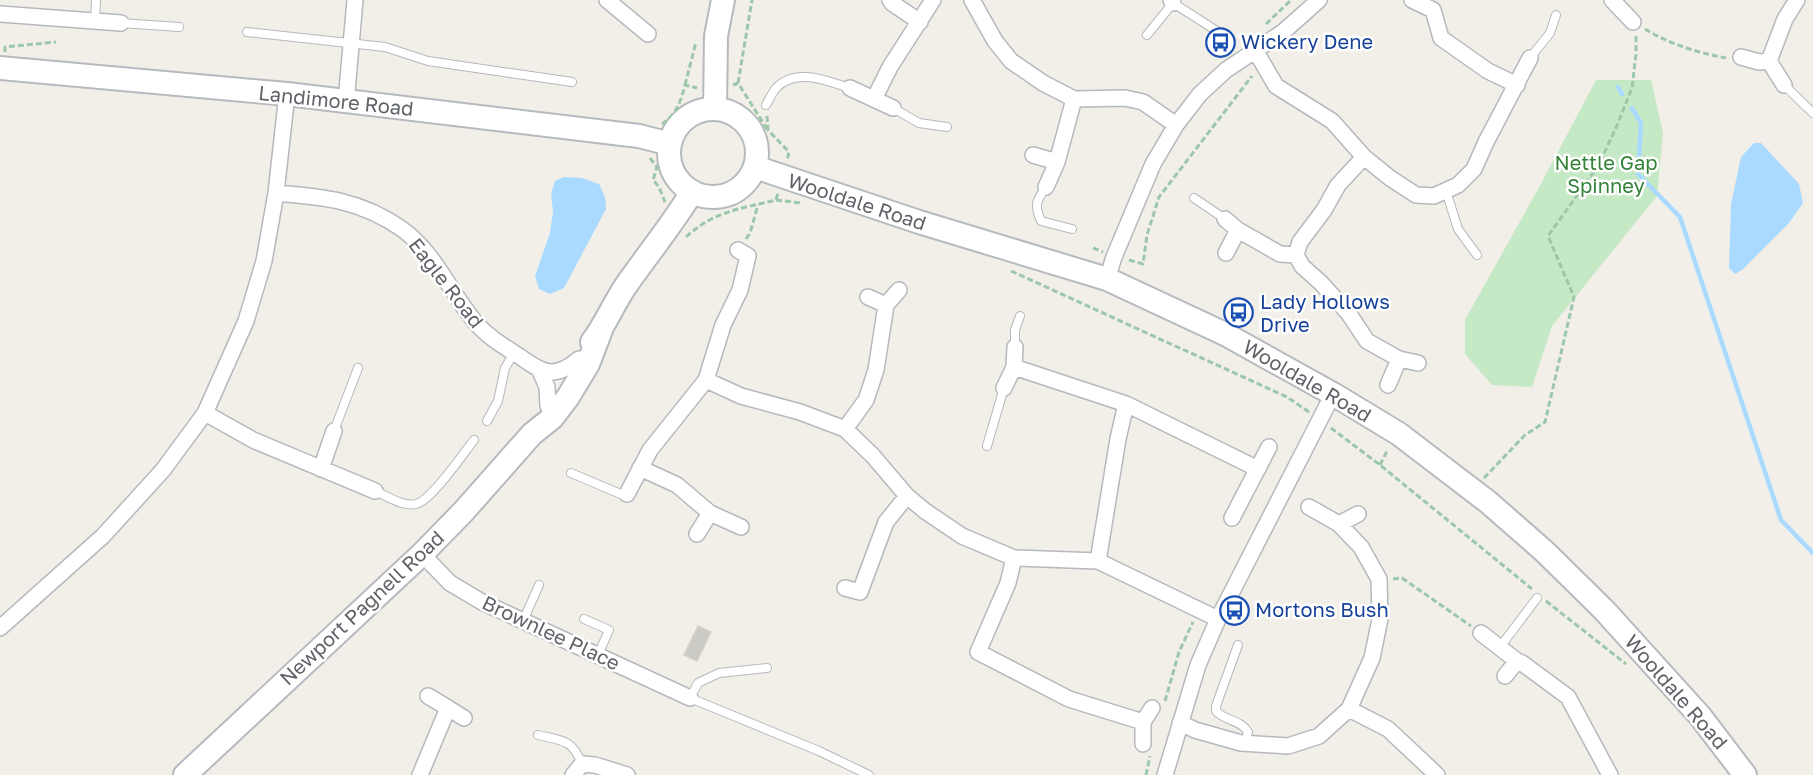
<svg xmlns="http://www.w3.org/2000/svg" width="1813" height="775" font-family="'Golos Text',sans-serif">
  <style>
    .green { fill: #c5e8c5 }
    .water { fill: #aadaff }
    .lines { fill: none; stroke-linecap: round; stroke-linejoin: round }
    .stream { stroke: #aadaff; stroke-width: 4.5 }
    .building { fill: #cccac5; stroke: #d6d1c6; stroke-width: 1.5 }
    .lane-casing { stroke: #b5b8bc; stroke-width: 10 }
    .street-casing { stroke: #b5b8bc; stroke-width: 18 }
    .secondary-casing { stroke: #b6babf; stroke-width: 26 }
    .path { stroke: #9cc7a9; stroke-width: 3; stroke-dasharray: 6 3; stroke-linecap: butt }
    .lane { stroke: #fff; stroke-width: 8 }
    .street { stroke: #fff; stroke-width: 15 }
    .secondary { stroke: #fff; stroke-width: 22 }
    .labels { text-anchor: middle; stroke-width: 5; stroke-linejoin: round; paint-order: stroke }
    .transit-label { font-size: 20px; fill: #164399; stroke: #fff; text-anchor: start }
    .street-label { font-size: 20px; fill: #5f6368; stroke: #fff }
    .park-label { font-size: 20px; fill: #348238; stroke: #fff }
  </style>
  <rect width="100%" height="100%" fill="#f1efe8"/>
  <path class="green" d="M1596,80h55l12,53 -6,63 -105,130 -20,61 -40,-2 -27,-31v-34l77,-138z"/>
  <path class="water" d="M1754,143h7l38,41 4,19 -14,20 -47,47 -7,4 -6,-6 2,-64 10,-47z
    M564,177l18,1 17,6 6,13 1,12 -42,79 -14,6 -11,-5 -4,-13 15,-43 3,-22 -2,-17 4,-13z"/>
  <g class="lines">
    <path class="stream" d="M1618,87l4,7
      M1632,108l9,15 -3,51 42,43 101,303 32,33"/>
  </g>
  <path class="building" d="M698,626l13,6 -14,29 -13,-6z"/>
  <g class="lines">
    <defs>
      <path id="lane" d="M95,21l1,-21
        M121,23l58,4
        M247,32l138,15 43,14 144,21
        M1147,35l26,-32 47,30
        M1530,58l20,-25 6,-18
        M1784,85l29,28
        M766,105c3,-5 6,-12 10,-17 20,-21 51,-7 74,0
        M893,108l26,15 28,4
        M1046,187c-10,14 -12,18 -5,34l31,8
        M1446,191l12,38 19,26
        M1194,198l31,21
        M1015,347v-17l5,-14
        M487,421l11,-20 7,-33 9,-15
        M334,431l24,-63
        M987,446l17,-58
        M571,473l52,22 4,-1
        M375,491c12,5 28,16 41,13 15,-3 47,-50 58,-64
        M584,619l25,11 -11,25
        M523,621l16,-36
        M1238,645l-22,61v5c9,10 25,9 32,21l-3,11
        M1500,647l37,-49
        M767,668l-48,5 -21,10 -8,15 129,53 50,24
        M538,735c25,6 34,4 44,29"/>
      <path id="street" d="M607,0l41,34
        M890,0l2,3 28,19
        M972,0l23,41 16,20 32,22 31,16 51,-1 18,4 33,23
        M1171,0l2,3
        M1412,0l21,10 8,28 47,33 29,14
        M1612,0l21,22
        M0,14l121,9
        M1255,50l21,36 56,35 32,36 26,21 26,17 18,1 24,-11 16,-16 12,-27 44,-84
        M1741,57l18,5 10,-1 15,24
        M1769,61l16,-42 12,-19
        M850,88l43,20
        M874,99l16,-32 43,-67
        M346,102l9,-102
        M1033,155l24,7
        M1364,157l-26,28 -14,25 -24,32 -4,13 6,11 19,17 28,31 18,27 32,18 19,4
        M1046,187l11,-25 17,-63
        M276,193c48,4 85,7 126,36 33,24 48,63 73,93 13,15 28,24 44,34 24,17 35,24 60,3
        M1225,219l13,11 42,24 16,1
        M1226,253l12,-23
        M1107,279l7,-22 39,-93 23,-39 24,-31 26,-24 57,-38 36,-32
        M886,305l13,-15
        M1014,367l1,-20
        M540,371l7,16 1,19
        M706,380l35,16 59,16 45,17 28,27 34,40 18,15 37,25 52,22 84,3 120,58
        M1388,385l11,-26
        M1004,388l10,-21 112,37 132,65
        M205,413l48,27 122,51
        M845,429l21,-29 10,-30 10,-65 -18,-8
        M640,468l37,17 33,28 31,14
        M321,469l13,-38
        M627,494l23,-44 56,-70 17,-55 17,-35 8,-34 -10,-6
        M1309,507l30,17 19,-10
        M1232,518l37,-71
        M697,534l13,-21
        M422,554l28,29 32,19 208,96
        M1014,558l-6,25 -30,69 91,47 74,23 9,-14
        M1098,561l20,-122 8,-35
        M845,588l15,4 26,-70 21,-26
        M0,628l103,-92 60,-66 42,-57 41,-92 18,-60 12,-68 11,-99
        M1481,633l36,28 5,2 46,34 42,78
        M1505,676l12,-15
        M448,708l16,10
        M1349,709l39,20 49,46
        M1143,722v22
        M1180,723l15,7 46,13 47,3 31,-10 30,-27 23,-51 8,-39 -1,-40 -18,-32 -22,-23
        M420,775l28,-67 -20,-12
        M573,775l9,-11 13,1 32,10
        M1165,775l33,-110 20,-46 115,-225"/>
      <path id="secondary" d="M0,68l287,26 352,42 31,8
        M715,109l1,-73 7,-36
        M669 153a44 44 0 1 1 88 0a44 44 0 1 1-88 0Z
        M755,167l164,55 188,57 118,55 108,60 66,40 89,68 56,49 60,59 96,106 45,59
        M592,342c13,-17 21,-37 33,-55 22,-32 47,-62 67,-95
        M185,775l237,-221 41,-42 69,-78 20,-16 16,-21 20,-33 13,-34"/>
    </defs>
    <use href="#lane" class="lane-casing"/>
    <use href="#street" class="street-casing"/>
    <use href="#secondary" class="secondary-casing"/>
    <path class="path" d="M1266,24l25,-24
      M1645,29c24,15 54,24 81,29
      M5,52v-5l51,-5
      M738,83l14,-83
      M685,85l11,-43
      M733,85l5,-2 29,46
      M767,116l1,14 21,22 -2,8
      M662,124c14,-9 19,-23 23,-39l12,3
      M650,158l7,9 -4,13 6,7 6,15
      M776,200l25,3
      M686,237c28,-26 54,-28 90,-37l2,-7
      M746,239l4,-6 8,-28
      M1093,248l10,4
      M1129,260l14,4 4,-29 12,-38 93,-121
      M1011,271l276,126 22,15
      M1331,428l49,37 152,124
      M1380,465l8,-16
      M1484,478l41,-43 20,-13 29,-125 -26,-61 50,-70 18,-38 16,-40 4,-34v-19
      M1393,579l9,-1 69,48
      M1546,601l80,63
      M1165,701l14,-49 14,-30
      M1146,775l4,-19"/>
    <use href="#lane" class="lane"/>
    <use href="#street" class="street"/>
    <use href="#secondary" class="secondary"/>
  </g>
  <defs>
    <symbol id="bus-ring" viewBox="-11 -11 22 22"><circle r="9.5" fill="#fff" stroke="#1a4fb4" stroke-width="1.5"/><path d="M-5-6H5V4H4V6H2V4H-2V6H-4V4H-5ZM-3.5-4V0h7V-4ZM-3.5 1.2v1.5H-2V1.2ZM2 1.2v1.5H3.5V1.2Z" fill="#1a4fb4"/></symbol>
  </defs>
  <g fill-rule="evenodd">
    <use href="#bus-ring" x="1204" y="26" width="33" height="33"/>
    <use href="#bus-ring" x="1222" y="296" width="33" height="33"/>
    <use href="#bus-ring" x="1218" y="594" width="33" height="33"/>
  </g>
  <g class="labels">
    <g class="transit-label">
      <text x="1241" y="49">Wickery Dene</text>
      <text x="1260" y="309">Lady Hollows<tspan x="1260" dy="23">Drive</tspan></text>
      <text x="1255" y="617">Mortons Bush</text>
    </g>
    <g class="street-label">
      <text transform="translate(336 101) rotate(6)" y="7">Landimore Road</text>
      <text transform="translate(857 202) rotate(18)" y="7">Wooldale Road</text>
      <text transform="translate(446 283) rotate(52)" y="7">Eagle Road</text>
      <text transform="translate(1307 381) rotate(30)" y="7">Wooldale Road</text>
      <text transform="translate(362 608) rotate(-43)" y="7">Newport Pagnell Road</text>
      <text transform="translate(551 633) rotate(25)" y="7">Brownlee Place</text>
      <text transform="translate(1676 692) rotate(49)" y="7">Wooldale Road</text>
    </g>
    <g class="park-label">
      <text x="1606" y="170">Nettle Gap<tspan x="1606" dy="23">Spinney</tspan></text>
    </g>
  </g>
</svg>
